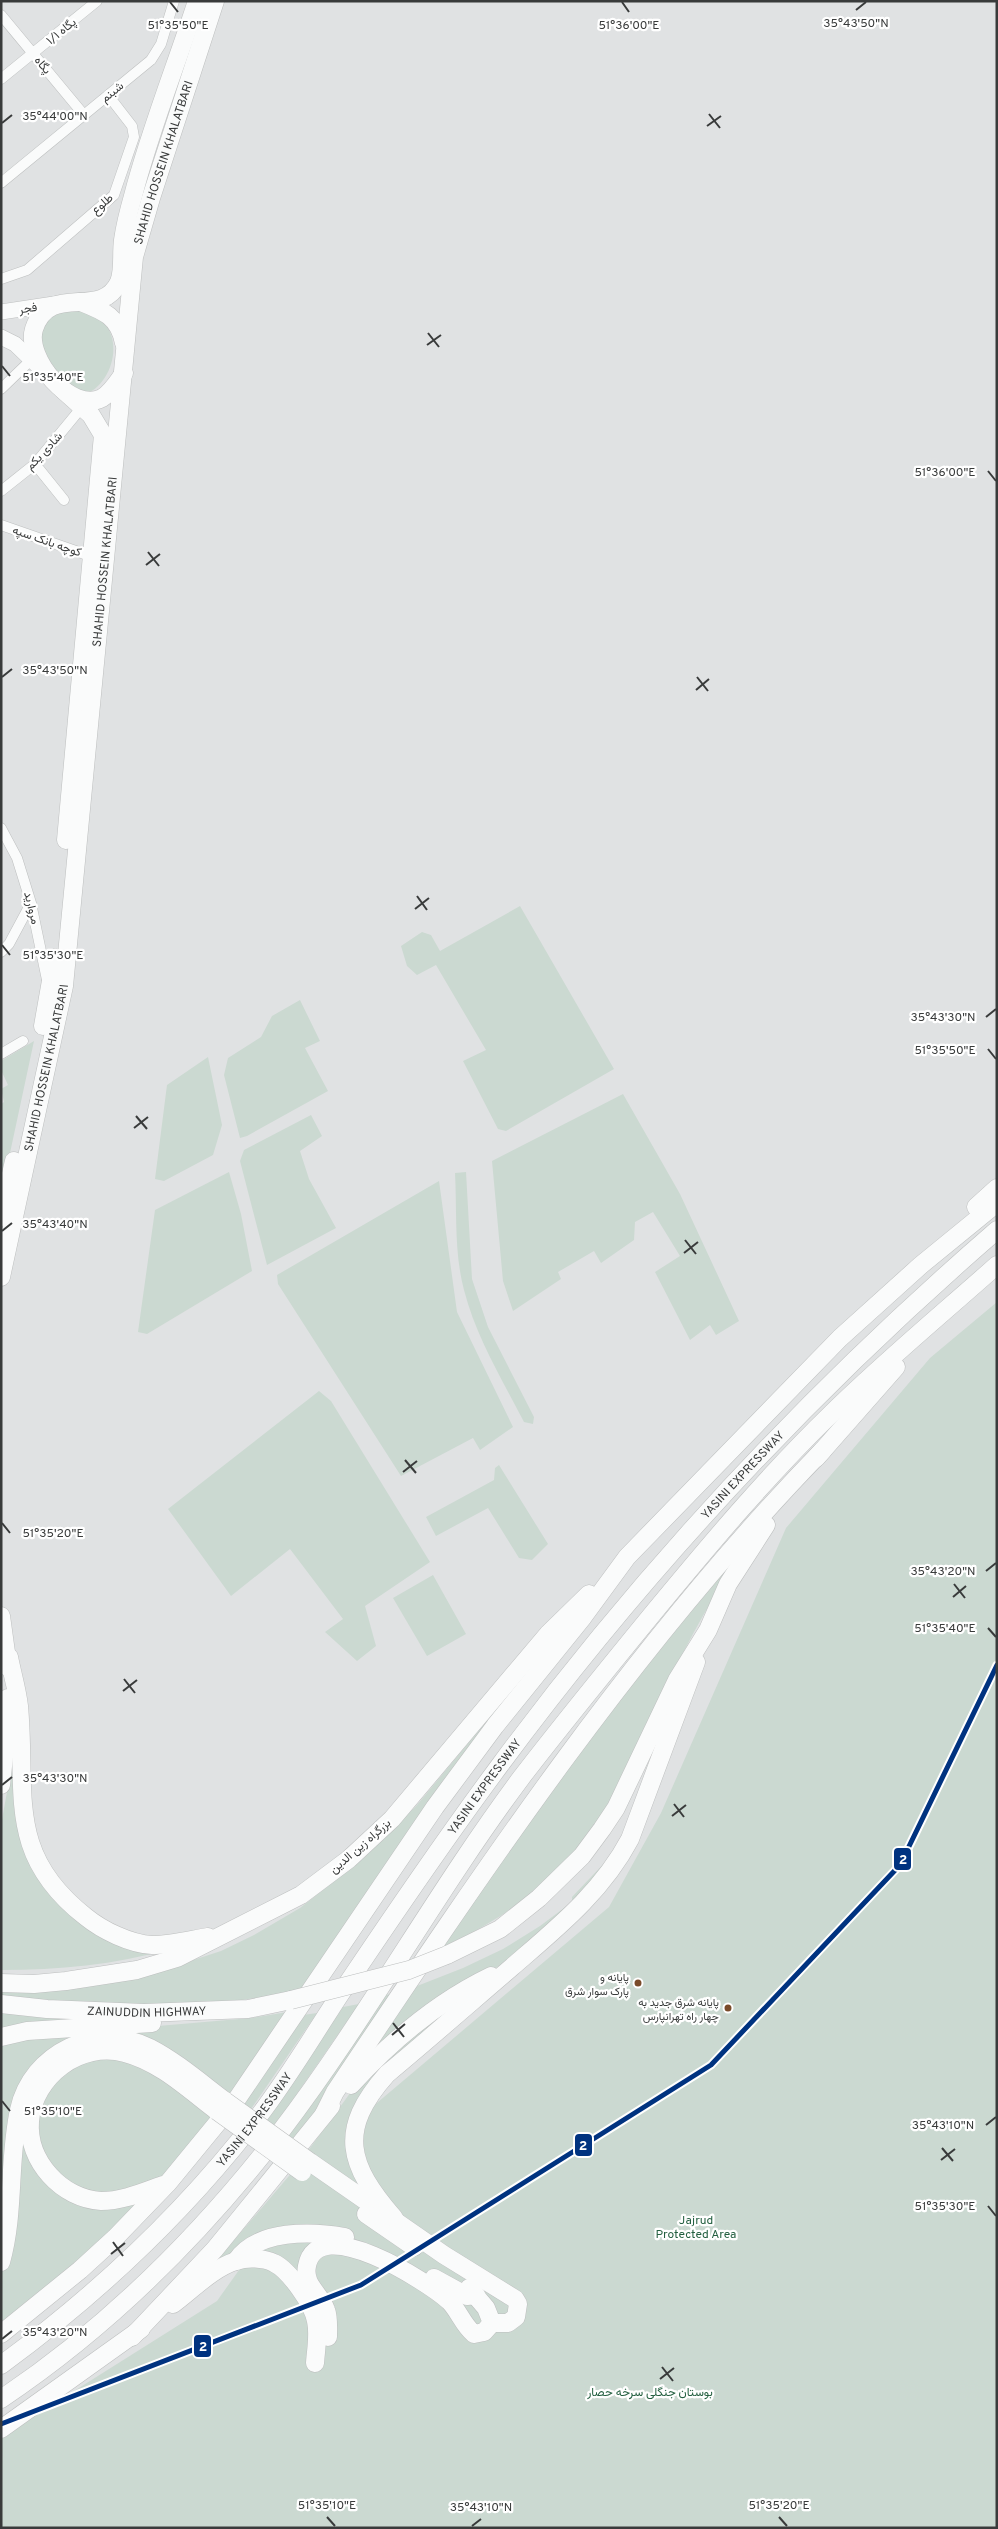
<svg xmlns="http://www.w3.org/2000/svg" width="998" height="2529" font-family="Overpass,Vazirmatn,sans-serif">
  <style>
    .green { fill: #cbd9d1 }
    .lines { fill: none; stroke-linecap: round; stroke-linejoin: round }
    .street-casing { stroke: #bdbfbf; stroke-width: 11 }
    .primary-casing { stroke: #bdbfbf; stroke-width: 16 }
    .highway-casing { stroke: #bdbfbf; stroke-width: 19 }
    .street { stroke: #fafbfb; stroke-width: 10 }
    .primary { stroke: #fafbfb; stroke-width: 15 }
    .highway { stroke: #fafbfb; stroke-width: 18 }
    .highway-bridge-casing { stroke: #bdbfbf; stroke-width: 19; stroke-linecap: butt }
    .highway-bridge { stroke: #fafbfb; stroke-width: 18 }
    .metro-1-casing { stroke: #fff; stroke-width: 9 }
    .metro-1 { stroke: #003380; stroke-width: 5 }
    .ticks { fill: none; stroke: #393b3b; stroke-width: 2 }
    .bus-dot { fill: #7a4b2a; stroke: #fff; stroke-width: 2 }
    .labels { text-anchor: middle; stroke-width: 4.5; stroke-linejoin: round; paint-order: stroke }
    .bus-label { font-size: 11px; fill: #393b3b; stroke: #fff; text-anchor: end }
    .street-label { font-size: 12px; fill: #393b3b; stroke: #fff }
    .park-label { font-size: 12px; fill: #246041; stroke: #fff }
    .ticks-label { font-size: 12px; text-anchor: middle; fill: #393b3b; stroke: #fff; stroke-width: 4.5; stroke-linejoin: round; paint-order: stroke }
    .line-badge { stroke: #fff; stroke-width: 2 }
    .badge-label { font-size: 14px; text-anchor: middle; font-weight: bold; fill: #fff }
  </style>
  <rect width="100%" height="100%" fill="#e0e2e3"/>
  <path class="green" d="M61,310h28c6,6 16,13 20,20 12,23 -2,58 -26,65 -31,-26 -43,-28 -42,-71z
    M520,906l94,163 -108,62 -8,-2 -35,-68 23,-11 -50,-85 -19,10 -10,-9 -6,-20 21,-14 9,3 9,16z
    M300,1000l20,41 -15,7 23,43 -81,45 -7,2 -16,-63 4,-17 33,-21 11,-21z
    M34,1041l-33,154v-91l3,-2 -3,-13 7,-4 -7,-15v-9z
    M208,1057l14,68 -9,30 -49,26 -9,-2 12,-94z
    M623,1094l57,100 59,127 -23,14 -6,-10 -20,15 -35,-68 25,-16 -27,-44 -18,10 -1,18 -33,23 -7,-12 -36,21 3,7 -48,32 -10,-30 -11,-120z
    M311,1115l11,21 -22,15 9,28 27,49 -69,37 -27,-104 4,-11z
    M229,1172l12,42 11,57 -105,63 -9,-2 17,-122z
    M466,1172l6,107 16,48 46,90 -1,7 -9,-2c-22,-43 -48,-85 -60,-132 -10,-37 -7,-79 -9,-117z
    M439,1181l18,131 56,115 -33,23 -7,-12 -72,38 -123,-192 -1,-9z
    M997,1302v1226h-996v-91l216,-136 32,-45 -60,32 41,-43 64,-75 62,-85 71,-67 22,-7 -72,62 -25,51 257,-217 52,-94 125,-285 144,-170z
    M319,1391l12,10 99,161 -65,44 11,40 -19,15 -32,-29 18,-13 -53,-70 -59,47 -63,-87z
    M499,1465l49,79 -16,16 -13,-2 -31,-50 -52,28 -10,-19 68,-37 1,-12z
    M760,1522c-31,48 -60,96 -85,147 -26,51 -46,107 -78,155 -40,58 -98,99 -162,126l116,-162z
    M433,1575l33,59 -39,22 -34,-58z
    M562,1630l-261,361 -59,9 -98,7 -143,-7v-11l140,-12 80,-26 33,-16 46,-27 64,-50 53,-53z
    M13,1759l3,32 57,125 97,33c-56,16 -111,21 -169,21v-145z
    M611,1856l-14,28 -95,80 -21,13 -114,84 45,-73 51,-20 40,-19 37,-23 32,-24v-5z
    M399,1991l-103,152 -10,-7 94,-139z
    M359,2004l-85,123 -8,-6 77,-114z
    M1,2010l120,7 -120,15z
    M288,2012l-59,86 -59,-43 -130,7 -39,183v-202l87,-11 163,-14z
    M317,2013l-66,96 -9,-6 61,-88z
    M86,2057l46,2 85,56 -47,55 -13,11 -52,17 -42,-14 -26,-39 4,-51z
    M19,2127l8,5 43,66 84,-7 -58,57 -95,79v-54l5,-15z"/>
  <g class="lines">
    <defs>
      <path id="street" d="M1,15l83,100
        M1,79l96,-78
        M1,183l150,-123 10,-16 13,-43
        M1,279l26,-9 87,-75 20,-58 -2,-11 -24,-31
        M1,389l30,-29
        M35,464l29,36
        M1,491l34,-27 47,-57
        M1,525l92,32
        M1,828l16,30 14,45 16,77
        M1,952l8,-8 22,-41
        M1,1054l22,-13"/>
      <path id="primary" d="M1,312l53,-8
        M1,337l14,7 27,26"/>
      <g id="highway">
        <path d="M81,302c23,9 38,15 43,41"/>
        <path d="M124,373c-6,8 -12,19 -22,25 -31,16 -77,-40 -68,-69 16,-48 67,-8 85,-47 5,-12 2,-29 4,-42 2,-14 6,-30 10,-44 17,-66 43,-130 64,-195"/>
        <path d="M62,389l29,26 12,20 -37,405"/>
        <path d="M43,1026l12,-68"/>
        <path d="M976,1207l21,-19"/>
        <path d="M1,1217l13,-56"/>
        <path id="s1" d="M1,1277l63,-291 70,-729 17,-59 64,-197"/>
        <path d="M816,1458l80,-91"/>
        <path d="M1,1616l7,51"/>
        <path d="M9,1657c3,16 8,32 10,49 8,88 -14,148 67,211 16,13 44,27 66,28 18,0 38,-5 56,-8"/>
        <path d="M1,1785l5,-47 2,-40"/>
        <path d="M447,1955l53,-26 39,-31 43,-42 20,-27 14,-21 61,-128 31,-50 20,-46 38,-59"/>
        <path d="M1,1983l33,1 32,-3 71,-11 40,-12 124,-63 48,-36 43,-40 156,-185 41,-40"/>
        <path id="s2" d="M1,2004l46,5 97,4 104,-4 43,-9"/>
        <path d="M1,2037l26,-6 125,-8"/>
        <path d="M351,2085c40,-44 86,-83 140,-109"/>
        <path d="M324,2114l11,-22c149,-223 300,-449 488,-642"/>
        <path d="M310,2162l134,93 71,44 3,5 -2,13 -8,6h-16"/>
        <path d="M163,2185c-20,7 -40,16 -62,16 -39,-2 -74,-40 -71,-80 4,-45 50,-80 95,-68 35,9 64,37 92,58"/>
        <path d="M366,2214l48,33"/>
        <path d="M394,2218c-46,-53 -57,-88 -7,-144 42,-35 83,-71 125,-107 45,-39 90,-75 118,-128l66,-177"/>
        <path d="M236,2261c21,-32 76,-30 109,-24"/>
        <path d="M1,2262c14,-50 7,-102 18,-152 12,-57 78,-89 131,-62 27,14 51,35 75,53"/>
        <path d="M434,2278l33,18 9,-1"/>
        <path d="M469,2288l17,20 6,15"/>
        <path d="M173,2304c19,-14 40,-36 63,-43 11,-4 28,-3 38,2 15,7 39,41 42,58 3,13 0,28 -1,42"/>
        <path d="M1,2334l79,-64 35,-32 53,-55 69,-84 198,-292 60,-81 88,-109 44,-60 213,-219 81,-73 76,-62"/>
        <path d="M132,2337l83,-88 116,-143"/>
        <path d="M328,2337c0,-9 1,-19 -2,-27 -5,-16 -23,-25 -19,-44 10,-55 121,16 142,35 10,10 14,24 25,33l10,-2 8,-9"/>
        <path id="s3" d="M1,2365c97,-71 184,-153 257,-248 31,-40 57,-85 85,-127 51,-76 102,-151 157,-225 145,-196 312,-375 497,-535"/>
        <path d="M1,2399c109,-73 200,-164 280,-268 86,-113 155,-239 240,-353 43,-56 88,-111 133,-166 57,-69 114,-137 178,-199 53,-52 110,-99 165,-148"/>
        <path d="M1,2429l140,-100"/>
      </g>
    </defs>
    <use href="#street" class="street-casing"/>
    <use href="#primary" class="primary-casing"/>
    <use href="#highway" class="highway-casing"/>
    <use href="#street" class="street"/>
    <use href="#primary" class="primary"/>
    <use href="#highway" class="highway"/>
    <defs>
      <path id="highway-bridge" d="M291,2000l118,-30 38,-15
        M225,2101l85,61
        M217,2111l85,61"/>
    </defs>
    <use href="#highway-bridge" class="highway-bridge-casing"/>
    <use href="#highway-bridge" class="highway-bridge"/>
    <defs>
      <path id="metro-1" d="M1,2424l360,-139 350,-220 189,-200 97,-200"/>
    </defs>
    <use href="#metro-1" class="metro-1-casing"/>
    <use href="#metro-1" class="metro-1"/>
  </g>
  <path class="ticks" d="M170,2l8,10M622,2l7,10M856,10l10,-8M709,114l11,14M2,123l10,-8M707,126l14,-10M428,333l11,14M427,345l14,-10M2,366l8,10M988,471l8,10M148,552l11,14M146,565l14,-11M2,677l10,-8M697,677l11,14M696,690l13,-11M417,896l10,14M415,909l14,-11M2,945l8,10M986,1017l10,-8M988,1049l8,10M136,1116l11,13M134,1128l14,-11M2,1231l10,-8M685,1240l11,14M684,1253l14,-11M405,1460l11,13M403,1472l14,-11M2,1523l8,10M986,1571l10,-8M954,1584l11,14M953,1597l13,-11M988,1628l8,9M124,1679l11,14M123,1691l14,-11M2,1785l10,-8M674,1804l10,13M672,1816l14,-11M393,2023l11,14M392,2035l13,-11M2,2101l8,10M986,2125l10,-8M942,2148l11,13M941,2160l14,-11M988,2206l8,10M113,2242l10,14M111,2254l14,-11M2,2339l10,-8M662,2367l11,14M660,2379l14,-11M327,2517l8,9M779,2517l8,9M472,2526l9,-7"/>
  <g class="bus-dot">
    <circle cx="638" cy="1983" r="4.5"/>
    <circle cx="728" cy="2008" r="4.5"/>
  </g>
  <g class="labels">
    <g class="bus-label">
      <text x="629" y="1981">پایانه و<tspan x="629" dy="14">پارک‌ سوار شرق</tspan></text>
      <text x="719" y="2006">پایانه شرق جدید به<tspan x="719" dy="14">چهار راه تهرانپارس</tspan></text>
    </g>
    <g class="street-label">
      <text transform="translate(61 31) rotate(-39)" y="4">پگاه ۱/۱</text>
      <text transform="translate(43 65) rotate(51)" y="4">پگاه</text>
      <text transform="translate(112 92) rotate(-39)" y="4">شبنم</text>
      <text dy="4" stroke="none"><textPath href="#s1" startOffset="1129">SHAHID HOSSEIN KHALATBARI</textPath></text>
      <text transform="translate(102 204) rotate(-42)" y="4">طلوع</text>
      <text transform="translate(28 308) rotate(-9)" y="4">فجر</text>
      <text transform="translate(44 451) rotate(-47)" y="4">شادی یکم</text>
      <text transform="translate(47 541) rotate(19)" y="4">کوچه بانک سپه</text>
      <text dy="4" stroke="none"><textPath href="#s1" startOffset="724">SHAHID HOSSEIN KHALATBARI</textPath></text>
      <text transform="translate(32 908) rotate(76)" y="4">مروارید</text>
      <text dy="4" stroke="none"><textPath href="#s1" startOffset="214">SHAHID HOSSEIN KHALATBARI</textPath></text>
      <text dy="4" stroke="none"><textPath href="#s3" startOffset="1164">YASINI EXPRESSWAY</textPath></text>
      <text dy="4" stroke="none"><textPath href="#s3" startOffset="759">YASINI EXPRESSWAY</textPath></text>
      <text transform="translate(360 1846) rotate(-41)" y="4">بزرگراه زین الدین</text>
      <text dy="4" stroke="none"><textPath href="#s2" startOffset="146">ZAINUDDIN HIGHWAY</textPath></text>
      <text dy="4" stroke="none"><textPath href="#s3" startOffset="354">YASINI EXPRESSWAY</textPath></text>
    </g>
    <g class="park-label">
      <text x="696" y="2224">Jajrud<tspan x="696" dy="14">Protected Area</tspan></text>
      <text x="650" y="2396">بوستان جنگلی سرخه حصار</text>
    </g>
  </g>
  <g class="ticks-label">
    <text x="856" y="27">35°43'50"N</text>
    <text x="629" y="29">51°36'00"E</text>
    <text x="178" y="29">51°35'50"E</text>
    <text x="55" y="120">35°44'00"N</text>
    <text x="53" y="381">51°35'40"E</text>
    <text x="945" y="476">51°36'00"E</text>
    <text x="55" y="674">35°43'50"N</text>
    <text x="53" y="959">51°35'30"E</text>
    <text x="943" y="1021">35°43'30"N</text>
    <text x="945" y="1054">51°35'50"E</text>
    <text x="55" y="1228">35°43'40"N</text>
    <text x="53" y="1537">51°35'20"E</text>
    <text x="943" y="1575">35°43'20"N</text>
    <text x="945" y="1632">51°35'40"E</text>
    <text x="55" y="1782">35°43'30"N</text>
    <text x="53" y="2115">51°35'10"E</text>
    <text x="943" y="2129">35°43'10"N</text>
    <text x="945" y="2210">51°35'30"E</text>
    <text x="55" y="2336">35°43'20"N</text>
    <text x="327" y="2509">51°35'10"E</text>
    <text x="779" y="2509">51°35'20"E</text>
    <text x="481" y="2511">35°43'10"N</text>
  </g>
  <g class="line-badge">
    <rect x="893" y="1847" width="19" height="24" rx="5" fill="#003380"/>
    <rect x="574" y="2133" width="19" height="24" rx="5" fill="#003380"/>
    <rect x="193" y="2334" width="19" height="24" rx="5" fill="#003380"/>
  </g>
  <g class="badge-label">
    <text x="903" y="1864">2</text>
    <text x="583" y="2150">2</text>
    <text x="203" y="2351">2</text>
  </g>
  <rect width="998" height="2529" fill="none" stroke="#393b3b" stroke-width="5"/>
</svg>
